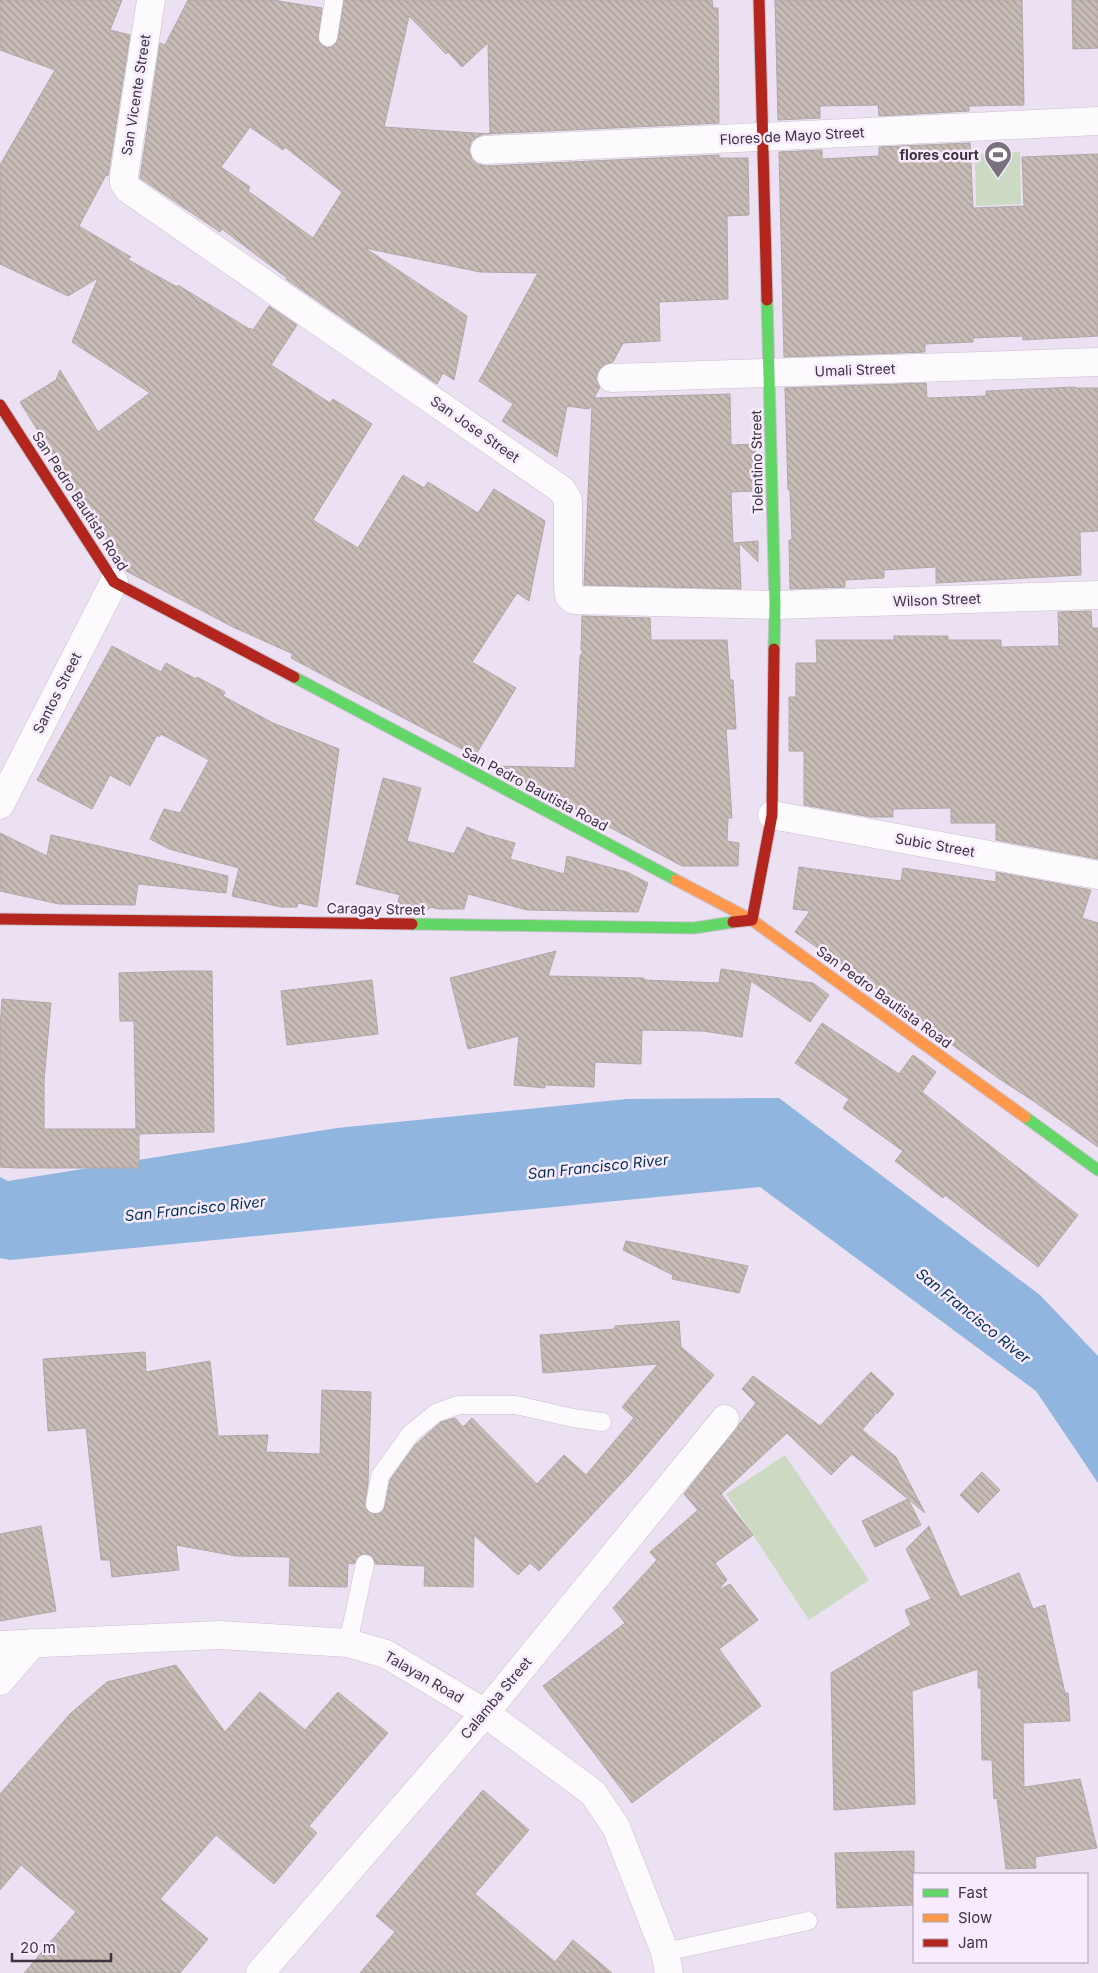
<svg xmlns="http://www.w3.org/2000/svg" width="1098" height="1973" font-family="Inter,sans-serif">
  <style>
    .pitch { fill: #ccdac4 }
    .water { fill: #90b6e0 }
    .building { fill: url(#building-back-hatch); stroke: #afa7a9; fill-rule: evenodd }
    .lines { fill: none; stroke-linecap: round; stroke-linejoin: round }
    .lane-casing { stroke: #c9c0cd; stroke-width: 19 }
    .street-casing { stroke: #c9c0cd; stroke-width: 29 }
    .fast-casing { stroke: #c9c0cd; stroke-width: 13 }
    .slow-casing { stroke: #c9c0cd; stroke-width: 13 }
    .jam-casing { stroke: #c9c0cd; stroke-width: 13 }
    .lane { stroke: #fcfafd; stroke-width: 18 }
    .street { stroke: #fcfafd; stroke-width: 28 }
    .fast { stroke: #63d668; stroke-width: 11 }
    .slow { stroke: #ff974d; stroke-width: 11 }
    .jam { stroke: #b3261e; stroke-width: 11 }
    .labels { text-anchor: middle; stroke-width: 5; stroke-linejoin: round; paint-order: stroke }
    .street-label { font-size: 14px; fill: #3c3540; stroke: #f7ebfd }
    .poi-label { font-size: 14px; font-weight: bold; fill: #3c3540; stroke: #f7ebfd; text-anchor: end }
    .water-label { font-size: 15px; font-style: italic; fill: #023154; stroke: #f7ebfd }
  </style>
  <defs>
    <pattern id="building-back-hatch" width="6" height="6" patternUnits="userSpaceOnUse" patternTransform="scale(1.25)"><rect width="6" height="6" fill="#c8bcb6"/><path d="M-1 5l2 2M0 0l6 6M5-1l2 2" fill="none" stroke="#a49a95"/></pattern>
  </defs>
  <rect width="100%" height="100%" fill="#ece1f2"/>
  <path class="pitch" d="M1020,152l1,52 -45,2 -1,-52z
    M785,1455l84,125 -60,40 -83,-126z"/>
  <path class="water" d="M779,1098l261,197 58,61v127l-62,-92 -276,-204 -750,73 -10,-2v-81l8,4 329,-53 290,-29z"/>
  <path class="building" d="M0,0h122l-12,30 20,5 -22,141 -2,-1 -27,51 52,31 -4,2 50,28 1,-2 71,44 1,-1 3,2 16,-24 28,19 -26,40 59,38 3,-4 39,25 -59,96 45,28 45,-73 21,13 4,-6 50,31 16,-24 51,32 -16,80 -12,-8 -45,69 44,26 -41,68 -184,-98 2,-4 -60,-27 -107,-56 -69,-107 1,-1 -38,-61 36,-22 4,-10 38,62 52,-39 -78,-51 26,-64 -30,18 -68,-32v-99l55,-95 -55,-20z
    M188,0h85l49,8 -4,32 4,5 5,3 5,-1 6,-8 6,-39h368l1,8h5l1,115 -235,11 -7,3 -6,5 -2,9 3,8 5,5 9,2 233,-11v3h29l1,57 -22,1 1,83 -69,3 1,39 -37,2 -10,19 -9,3 -6,6 -2,8 4,8 -6,11 136,-4 1,51 24,-1 1,47 -25,1 2,51 25,-2v21l-19,-19 2,46 -157,-4 8,-181 -3,5 -22,-3 -10,51 -55,-36 11,-17 -34,-23 59,-108 -58,-1 -115,-24 102,68 -13,64 -11,-7 -6,11 -151,-105 1,-1 -65,-49 -2,3 -80,-54 20,-135 5,2zM409,16l37,38 2,-2 14,15 26,-24 2,91 -106,-7zM250,127l33,23 2,-3 57,45 -29,46 -65,-47 2,-4 -29,-20z
    M775,0h247l2,105 -55,1v5l-90,5 -1,-11 -58,1v12l-42,2z
    M1072,0h26v48l-25,1z
    M970,143l3,65 51,-2 -2,-49 76,-3v182l-75,4v-4l-50,2v4l-48,2v8l-141,5 -5,-205 43,-2v9l57,-3v-9z
    M926,383l1,15 59,-2v-5l89,-4v1h23v143l-18,1 1,43 -145,8v-16l-52,3v8l-39,2v7l-55,2 -1,-49h3l-2,-50h-2l-3,-102z
    M1091,611l1,17h6v231l-102,-19v-17h-45v-15l-58,1v8h-22l-67,-12v-54h-15v-54h7v-34h21l-1,-23h78v-4h54v4h53v7l58,-1 -1,-34z
    M582,616l68,2 1,22h76l3,40h3l3,49h-10l6,89h-4l-1,23 12,2 -1,23h-56l-187,-100 80,2 5,-112 3,-5 -2,-1z
    M112,646l49,26 5,-9 30,16 1,-2 28,15 -2,4 50,27 66,26 -22,158 -19,-4 -1,4h-16l-49,-11 7,-28 -70,-19 -19,-10 14,-30 16,4 29,-53 -48,-26 -2,3 -2,-2 -27,51 -20,-11 -18,34 -55,-29z
    M383,778l38,10 -14,53 47,13 13,-27 19,8 29,8 -5,16 54,15 3,-18 60,16 21,11 -10,29 -111,-2 -59,-16 -4,15h-25l-9,-2 -1,2h-18l-14,-4 3,-10 -44,-11z
    M0,833l47,23 4,-21 177,41 -2,17 -88,-9 -3,21 -76,-1 -59,-13z
    M799,867l102,14 2,-13 93,14v-10l95,18 -9,28 16,5v224l-66,-47 -34,-22 -66,-48 1,-2 -138,-96 15,-21 -17,-2z
    M556,951l-8,25 96,2v2l75,3 2,-14 92,14 16,12 -19,27 -59,-41 -9,56 -39,-6 -61,-1 -1,34 -46,-2 -1,25 -49,-2v3l-31,-3 5,-49 -51,13 -18,-71z
    M178,971h34l2,161 -75,2v34h-123l-16,-1v-140l2,-28 49,4 -7,78v48h92l-2,-108h-14l-1,-48z
    M372,980l6,54 -91,11 -6,-54z
    M822,1023l77,51 14,-19 23,17 -14,20 156,123 -40,52 -93,-72 -2,3 -48,-37 8,-10 -60,-43 6,-9 -54,-36z
    M626,1241l122,25 -9,27 -67,-14 1,-4 -50,-25z
    M679,1321l2,26 33,28 -82,97 -93,99 -9,-8 -12,12 -44,-40 -1,52 -49,-1 1,-20 -50,-2 -3,-8 -5,-2 -9,3 -4,7 -6,-1 -1,24 -58,-1 1,-29 -54,-1 -60,-11 3,25 -67,7 -2,-17h-9l-15,-132 -38,3 -5,-72 102,-7 1,20 64,-11 8,75 50,-1 -2,17 54,2 2,-64 49,2 -3,91 -3,20v5l4,4 9,2 5,-3 2,-5 5,-26 25,-35 26,-23 14,-4 8,9 9,-9 65,66 27,-29 22,20 48,-57 -12,-11 36,-43 -115,9 -3,-38 75,-6v-3z
    M871,1372l23,22 -17,20 -5,-5 3,6 -13,15 34,27 29,56 -17,-14 13,26 -46,22 -13,-26 46,-22 -56,-45 -21,21 -44,-42 -66,61 32,41 -38,28 12,17 -10,11 13,-7 28,36 -39,29 42,57 -129,97 -89,-117 82,-63 -12,-15 44,-48 -7,-8 48,-42 -14,-16 72,-91 -14,-14 11,-13 67,50z
    M982,1472l18,18 -22,23 -18,-18z
    M41,1526l15,85 -56,10v-87z
    M929,1526l31,71 59,-24 14,36 12,-4 20,88h3l2,28 -47,2 1,64 56,-8 17,69 -62,9 1,11 -30,1 -9,-71 -3,1 -2,-39h-10l-1,-72h-3v-19l-66,22 3,113 -81,6 -3,-137 80,-48 -6,-15 26,-11 -25,-50z
    M176,1665l49,67 35,-40 45,38 33,-38 50,41 -79,93 8,7 -43,51 -58,-49 -56,64 48,40 -28,34h-156l52,-61 -55,-47 -21,25v-96l70,-80 37,-32z
    M483,1790l46,40 -54,64 80,68 18,-22 39,33h-252l35,-41 -19,-16z
    M914,1851v54l-77,3 -2,-55z"/>
  <g class="lines">
    <defs>
      <path id="lane" d="M328,37l6,-37
        M375,1504l5,-28 31,-43 25,-20 22,-8h58l57,13 29,4
        M348,1643l17,-79
        M665,1952l143,-31"/>
      <path id="street" d="M151,0l-27,176v7l4,6 434,301 6,10v87l1,9 5,4 201,5 323,-10
        M485,150l613,-29
        M612,378l486,-16
        M0,805l114,-223
        M772,815l326,60
        M0,1645l220,-10 128,8 38,11 99,59 108,80 23,34 49,125 4,21
        M0,1681l33,-38
        M260,1973l225,-260 240,-294"/>
      <path id="fast" d="M767,300l8,305 -1,44
        M294,677l382,203
        M412,924l282,4 39,-6
        M1025,1117l73,53"/>
      <path id="slow" d="M676,880l76,40 273,197"/>
      <path id="jam" d="M759,0l8,300
        M0,405l114,177 180,95
        M0,919l412,5
        M733,922l19,-2 20,-105 2,-166"/>
    </defs>
    <use href="#lane" class="lane-casing"/>
    <use href="#street" class="street-casing"/>
    <use href="#fast" class="fast-casing"/>
    <use href="#slow" class="slow-casing"/>
    <use href="#jam" class="jam-casing"/>
    <use href="#lane" class="lane"/>
    <use href="#street" class="street"/>
    <use href="#fast" class="fast"/>
    <use href="#slow" class="slow"/>
    <use href="#jam" class="jam"/>
  </g>
  <defs>
    <symbol id="stadium-pin" viewBox="-11 -11 22 30"><path d="M0 17L-7.5 6A9.5 9.5 0 1 1 7.5 6Z" fill="#7a717e" stroke="#f7ebfd"/><path d="M0-5a6.5 5 0 1 0 0 10a6.5 5 0 1 0 0-10ZM-3.5-1.8h7v3.6h-7Z" fill="#fff"/></symbol>
  </defs>
  <g fill-rule="evenodd">
    <use href="#stadium-pin" x="982" y="139" width="32" height="43"/>
  </g>
  <g class="labels">
    <g class="street-label">
      <text transform="translate(136 95) rotate(-81)" y="5">San Vicente Street</text>
      <text transform="translate(792 136) rotate(-3)" y="5">Flores de Mayo Street</text>
      <text transform="translate(855 370) rotate(-2)" y="5">Umali Street</text>
      <text transform="translate(475 429) rotate(35)" y="5">San Jose Street</text>
      <text transform="translate(757 462) rotate(-91)" y="5">Tolentino Street</text>
      <text transform="translate(80 501) rotate(57)" y="5">San Pedro Bautista Road</text>
      <text transform="translate(937 600) rotate(-2)" y="5">Wilson Street</text>
      <text transform="translate(57 693) rotate(-63)" y="5">Santos Street</text>
      <text transform="translate(535 789) rotate(28)" y="5">San Pedro Bautista Road</text>
      <text transform="translate(935 845) rotate(10)" y="5">Subic Street</text>
      <text transform="translate(376 909) rotate(1)" y="5">Caragay Street</text>
      <text transform="translate(884 997) rotate(36)" y="5">San Pedro Bautista Road</text>
      <text transform="translate(424 1677) rotate(30)" y="5">Talayan Road</text>
      <text transform="translate(496 1698) rotate(-50)" y="5">Calamba Street</text>
    </g>
    <g class="poi-label">
      <text x="979" y="160">flores court</text>
    </g>
    <g class="water-label">
      <text transform="translate(598 1167) rotate(-6)" y="5">San Francisco River</text>
      <text transform="translate(195 1209) rotate(-6)" y="5">San Francisco River</text>
      <text transform="translate(973 1316) rotate(39)" y="5">San Francisco River</text>
    </g>
  </g>
  <rect x="913" y="1873" width="175" height="90" fill="#f7ebfd" stroke="#aca2b1"/>
  <rect x="923" y="1889" width="25" height="8" fill="#63d668" stroke="#aca2b1"/>
  <text x="958" y="1898" font-size="15" fill="#3c3540">Fast</text>
  <rect x="923" y="1914" width="25" height="8" fill="#ff974d" stroke="#aca2b1"/>
  <text x="958" y="1923" font-size="15" fill="#3c3540">Slow</text>
  <rect x="923" y="1939" width="25" height="8" fill="#b3261e" stroke="#aca2b1"/>
  <text x="958" y="1948" font-size="15" fill="#3c3540">Jam</text>
  <path d="M12 1953v8h99v-8" fill="none" stroke="#3c3540" stroke-width="2.5"/>
  <text x="20" y="1953" font-size="15" fill="#3c3540" stroke="#f7ebfd" stroke-width="4" paint-order="stroke">20 m</text>
</svg>
